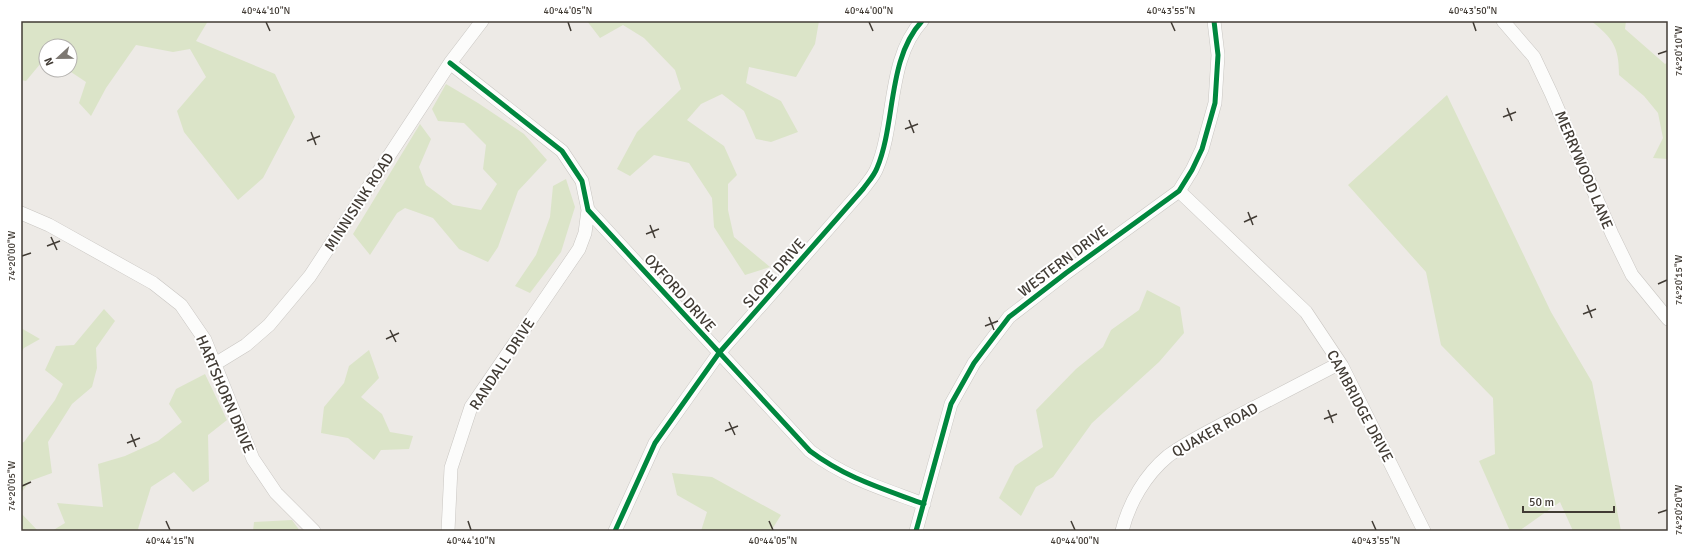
<svg xmlns="http://www.w3.org/2000/svg" width="1689" height="552" font-family="Signika,sans-serif">
  <style>
    .green { fill: #dbe4c8 }
    .lines { fill: none; stroke-linecap: round; stroke-linejoin: round }
    .street-casing { stroke: #c9c6c2; stroke-width: 14 }
    .street { stroke: #fcfcfb; stroke-width: 13 }
    .cycleway-casing { stroke: #fff; stroke-width: 8 }
    .cycleway { stroke: #00873e; stroke-width: 5 }
    .ticks { fill: none; stroke: #413b34; stroke-width: 1.5 }
    .labels { text-anchor: middle; stroke-width: 4; stroke-linejoin: round; paint-order: stroke }
    .street-label { font-size: 15px; fill: #413b34; stroke: #fff }
    .neatline { fill: none; stroke: #413b34; stroke-width: 1.5 }
    .ticks-label { font-size: 10px; text-anchor: middle; fill: #413b34 }
  </style>
  <rect width="100%" height="100%" fill="#edeae6"/>
  <path class="green" d="M21,21h187l-12,20 79,33 20,43 -32,61 -25,22 -54,-68 -7,-21 29,-34 -16,-28 -17,3 -37,-7 -30,43 -15,28 -12,-13 7,-21 -18,-12h2v-24h-24v11l-20,24 -5,-1z
    M587,21h232l-4,23 -19,33 -47,-10 -3,16 35,18 17,31 -27,10 -15,-3 -12,-28 -22,-17 -21,10 -14,16 37,26 13,29 -9,9v26l6,27 36,30 -25,8 -31,-48 -2,-29 -23,-35 -35,-8 -24,21 -13,-7 20,-37 44,-43 -6,-19 -31,-32 -21,-13 -23,13z
    M1591,21h35l-1,8 40,35 3,-2v97l-15,-1 10,-20 -5,-25 -14,-17 -25,-21c0,-28 -6,-37 -28,-54z
    M446,84l32,19 46,31 23,26 -29,31 -20,56 -10,15 -29,-13 -26,-31 -28,-10 -8,5 -27,42 -17,-21 67,-110 11,15 -12,28 7,18 27,20 28,5 16,-26 -14,-15 3,-24 -22,-22 -26,-2 -6,-12z
    M1447,95l104,217 41,70 29,149h-48l-13,-29 -41,29h-9l-31,-70 16,-7 -2,-56 -52,-53 -15,-73 -78,-87z
    M566,179l9,28 -14,45 -31,41 -15,-7 21,-31 14,-38 3,-31z
    M1147,290l33,17 4,26 -25,29 -67,61 -39,54 -17,10 -15,29 -22,-18 16,-32 28,-19 -7,-37 40,-41 27,-22 8,-17 28,-20z
    M104,309l11,12 -19,27 1,20 -5,19 -20,17 -24,38 4,31 -22,8 -9,12v-50l3,-1 31,-42 8,-16 -18,-14 11,-24 18,-1z
    M21,328l19,11 -16,9 -3,5z
    M369,350l10,28 -18,19 21,17 8,18 23,4 -4,13 -28,1 -7,10 -26,-22 -27,-5 3,-26 20,-24 5,-17z
    M205,374l22,46 -19,15 1,46 -16,11 -19,-20 -23,15 -13,42 3,2h-89l13,-8 -8,-20 46,4 -5,-43 27,-8 33,-15 24,-19 -13,-18 7,-15z
    M672,473l40,4 69,38 -10,16h-70l6,-19 -30,-17z
    M21,513l17,18h-17z
    M292,520l8,11h-47l1,-9z"/>
  <g class="lines">
    <defs>
      <path id="street" d="M1503,21l31,36 17,36 61,141 20,41 36,44
        M450,63l112,88 20,30 6,29 222,241c36,27 71,37 114,53
        M1179,191l127,121 36,54 82,165
        M21,213l28,12 104,58 28,22 24,35 48,119 23,34 38,38
        M215,364l31,-19 23,-20 41,-49 140,-213 32,-42
        M448,531l3,-63 20,-61 108,-158 6,-16 3,-23
        M615,531l40,-88 64,-90 144,-164c5,-7 11,-13 14,-21 19,-45 10,-109 45,-147
        M916,531l35,-127 23,-41 35,-46 57,-44 113,-82 13,-21 10,-21 13,-46 3,-48 -4,-34
        M1122,531c7,-28 23,-56 46,-75 20,-15 44,-26 66,-38 35,-18 71,-37 106,-55"/>
    </defs>
    <use href="#street" class="street-casing"/>
    <use href="#street" class="street"/>
    <defs>
      <path id="cycleway" d="M450,63l112,88 20,30 6,29 222,241c36,27 71,37 114,53
        M615,531l40,-88 64,-90 144,-164c5,-7 11,-13 14,-21 19,-45 10,-109 45,-147
        M916,531l35,-127 23,-41 35,-46 57,-44 113,-82 13,-21 10,-21 13,-46 3,-48 -4,-34"/>
    </defs>
    <use href="#cycleway" class="cycleway-casing"/>
    <use href="#cycleway" class="cycleway"/>
  </g>
  <path class="ticks" d="M266,22l4,9M568,22l3,9M869,22l4,9M1171,22l4,9M1473,22l3,9M1658,54l9,-3M1507,108l5,13M1503,117l13,-5M909,120l5,13M905,129l13,-5M311,132l5,13M307,141l13,-5M1248,212l5,13M1244,222l13,-6M650,225l5,13M646,234l13,-5M51,237l6,13M47,246l13,-5M22,256l9,-3M1658,284l9,-4M1587,305l5,13M1583,314l13,-5M989,317l5,13M985,326l13,-5M390,330l6,12M386,339l13,-6M1328,410l5,13M1324,419l13,-5M729,422l6,13M725,431l13,-5M131,434l5,13M127,443l13,-5M22,486l9,-4M1658,513l9,-3M166,521l4,9M468,521l3,9M769,521l4,9M1071,521l4,9M1372,521l4,9"/>
  <g class="labels">
    <g class="street-label">
      <text transform="translate(1584 170) rotate(67)" y="5">MERRYWOOD LANE</text>
      <text transform="translate(359 202) rotate(-57)" y="5">MINNISINK ROAD</text>
      <text transform="translate(1063 261) rotate(-37)" y="5">WESTERN DRIVE</text>
      <text transform="translate(774 273) rotate(-49)" y="5">SLOPE DRIVE</text>
      <text transform="translate(680 293) rotate(48)" y="5">OXFORD DRIVE</text>
      <text transform="translate(502 364) rotate(-57)" y="5">RANDALL DRIVE</text>
      <text transform="translate(225 394) rotate(67)" y="5">HARTSHORN DRIVE</text>
      <text transform="translate(1360 406) rotate(62)" y="5">CAMBRIDGE DRIVE</text>
      <text transform="translate(1215 430) rotate(-29)" y="5">QUAKER ROAD</text>
    </g>
  </g>
  <rect width="1689" height="552" fill="none" stroke="#ffffff" stroke-width="44"/>
  <g transform="translate(58 58) rotate(248)"><circle r="19" fill="#ffffff" stroke="#b3b1ae"/>
  <path d="M0-3L7 15L0 10L-7 15Z" fill="#7d7872"/>
  <text y="-6" font-size="11" font-weight="bold" text-anchor="middle" fill="#413b34">N</text>
  </g>
  <path d="M1523 506v6h91v-6" fill="none" stroke="#413b34" stroke-width="2"/>
  <text x="1529" y="506" font-size="12" fill="#413b34" stroke="#ffffff" stroke-width="3" paint-order="stroke">50 m</text>
  <rect x="22" y="22" width="1645" height="508" class="neatline"/>
  <g class="ticks-label">
    <text x="266" y="14">40°44'10"N</text>
    <text x="568" y="14">40°44'05"N</text>
    <text x="869" y="14">40°44'00"N</text>
    <text x="1171" y="14">40°43'55"N</text>
    <text x="1473" y="14">40°43'50"N</text>
    <text transform="translate(1678 51) rotate(-90)" y="4">74°20'10"W</text>
    <text transform="translate(11 256) rotate(-90)" y="4">74°20'00"W</text>
    <text transform="translate(1678 280) rotate(-90)" y="4">74°20'15"W</text>
    <text transform="translate(11 486) rotate(-90)" y="4">74°20'05"W</text>
    <text transform="translate(1678 510) rotate(-90)" y="4">74°20'20"W</text>
    <text x="170" y="544">40°44'15"N</text>
    <text x="471" y="544">40°44'10"N</text>
    <text x="773" y="544">40°44'05"N</text>
    <text x="1075" y="544">40°44'00"N</text>
    <text x="1376" y="544">40°43'55"N</text>
  </g>
</svg>
